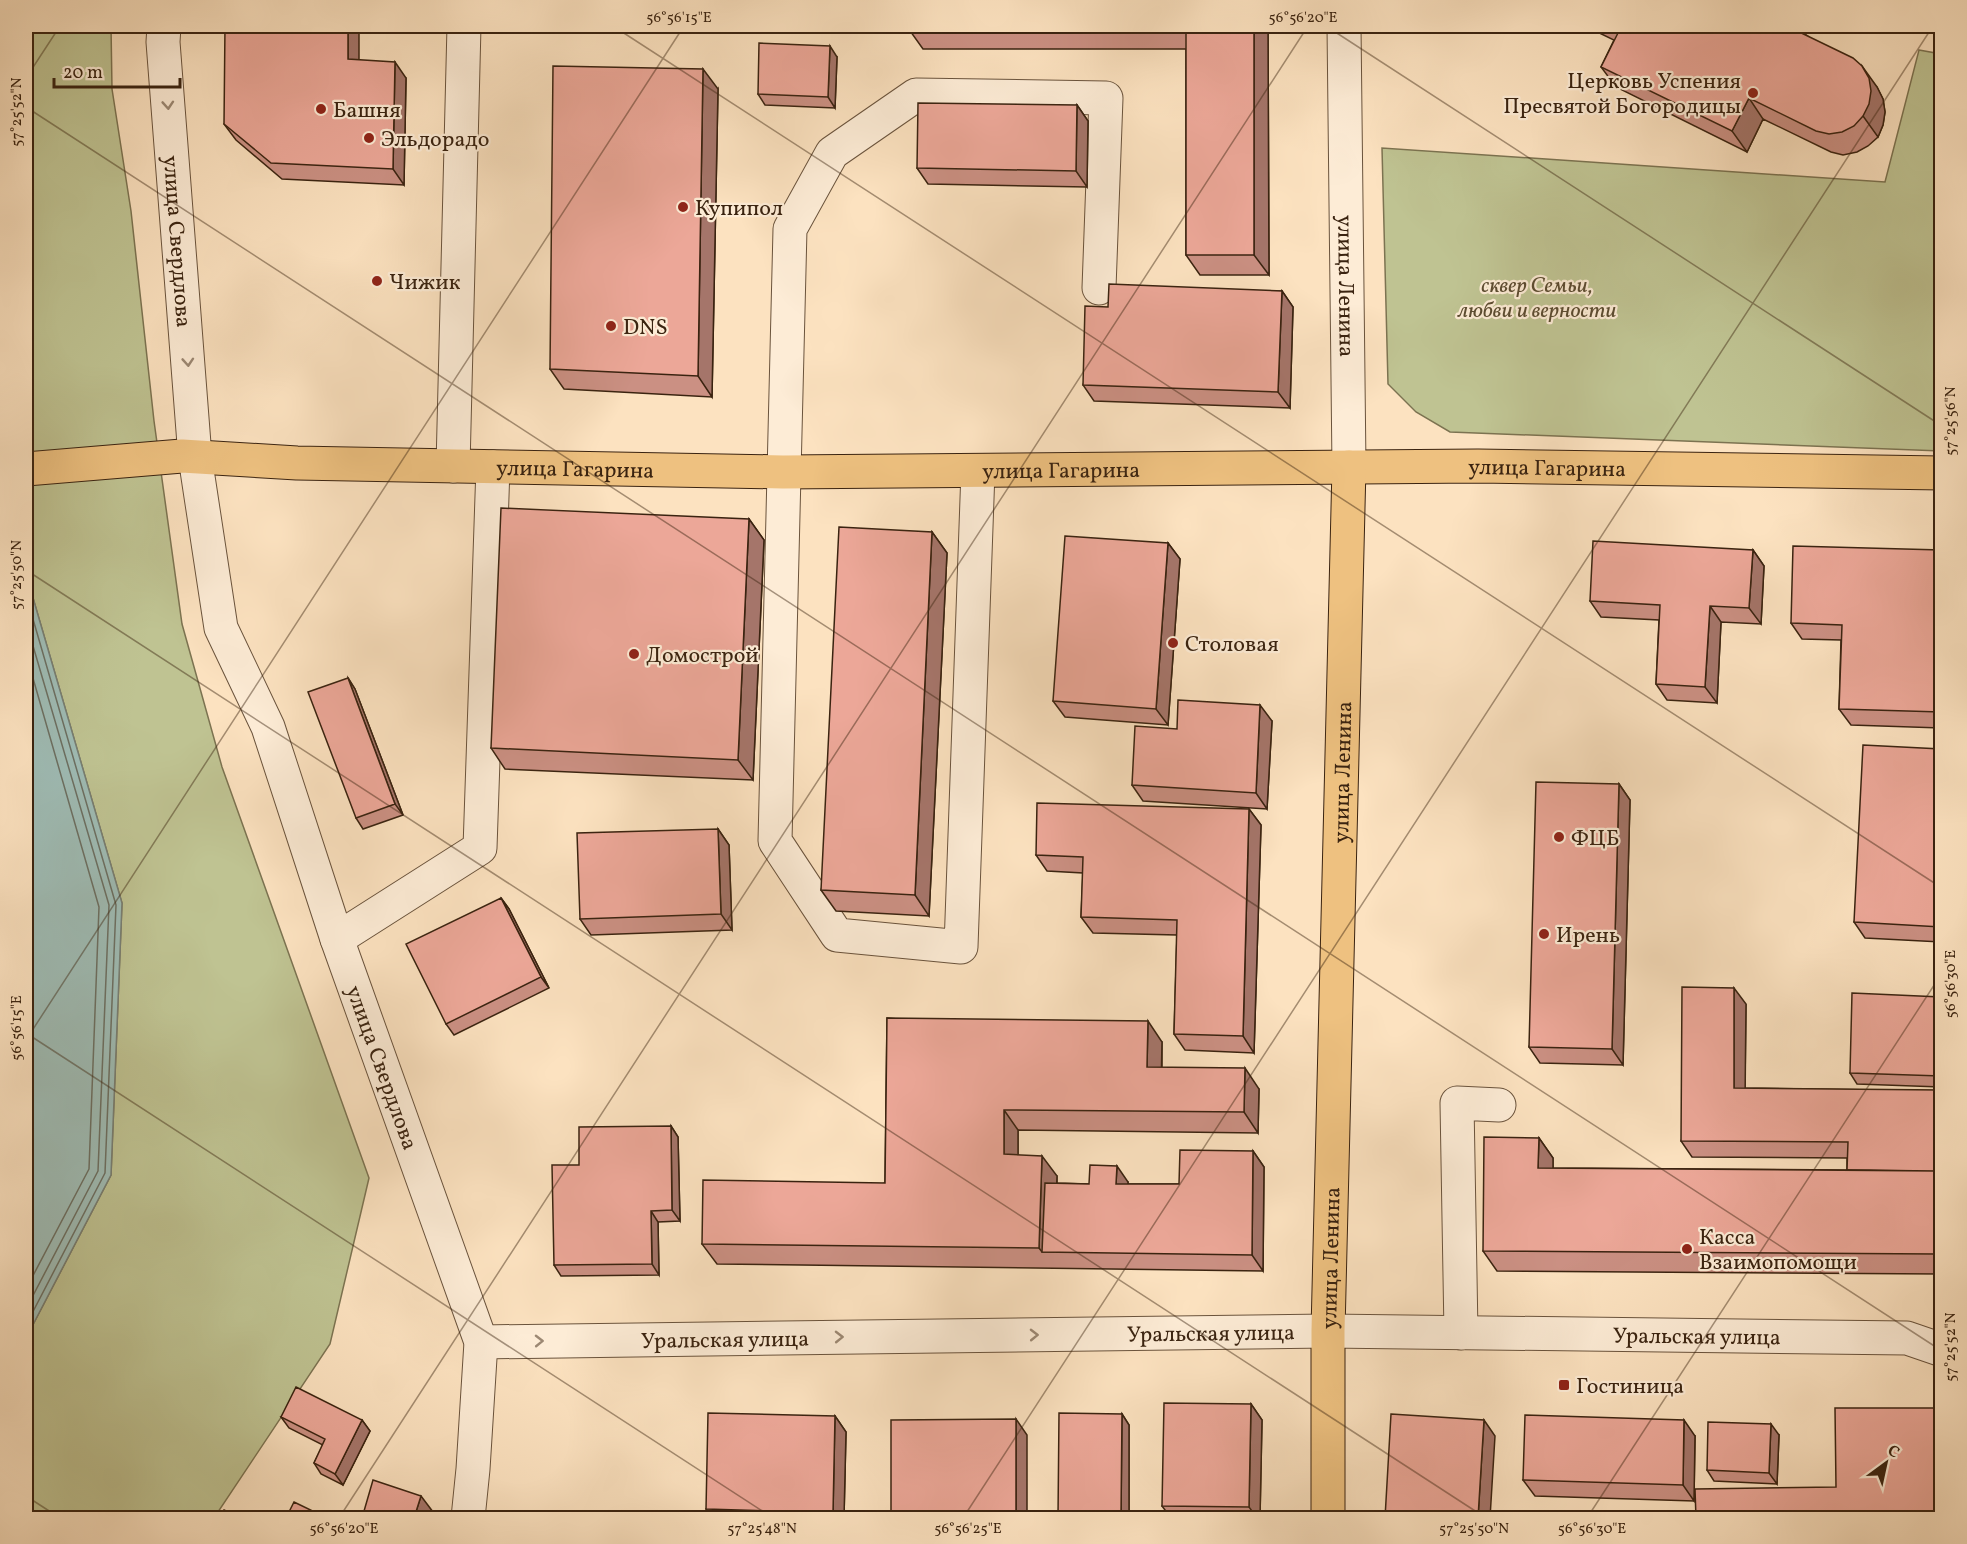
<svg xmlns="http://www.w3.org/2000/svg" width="1967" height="1544" font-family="Vollkorn,serif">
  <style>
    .green { fill: #bfc392; stroke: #7c7351; stroke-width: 1.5 }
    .water { fill: #9fbdb6; stroke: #777f74; stroke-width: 1.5 }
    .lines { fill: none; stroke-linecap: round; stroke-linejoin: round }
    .shore { stroke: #6c7063; stroke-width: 1.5 }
    .minor-casing { stroke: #6a533c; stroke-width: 35 }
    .major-casing { stroke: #3a2310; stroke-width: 35 }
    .minor { stroke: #fdecd6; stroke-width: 33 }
    .major { stroke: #eec180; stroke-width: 33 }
    .wall { fill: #cb9083; stroke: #3a2310; stroke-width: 1.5 }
    .shaded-wall { fill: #a5756a; stroke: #3a2310; stroke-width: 1.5 }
    .building { fill: #eca798; stroke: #3a2310; stroke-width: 1.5 }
    .oneway { stroke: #9c8873 }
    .ticks { fill: none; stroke: #3a2310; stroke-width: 1.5; stroke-opacity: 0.45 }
    .poi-dot { fill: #8f2418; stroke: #fdecd6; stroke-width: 2 }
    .labels { text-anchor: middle; stroke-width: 4.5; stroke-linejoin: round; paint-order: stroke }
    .poi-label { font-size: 22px; fill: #3a2310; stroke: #fdecd6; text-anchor: start }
    .street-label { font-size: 22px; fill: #3a2310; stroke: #fdecd6 }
    .park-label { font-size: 22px; font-style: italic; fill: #5b4b30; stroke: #fdecd6 }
    .neatline { fill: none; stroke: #3a2310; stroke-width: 2 }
    .ticks-label { font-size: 15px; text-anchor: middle; fill: #3a2310 }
  </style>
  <rect width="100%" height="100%" fill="#fce2c0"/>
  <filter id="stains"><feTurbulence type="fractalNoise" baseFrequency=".00333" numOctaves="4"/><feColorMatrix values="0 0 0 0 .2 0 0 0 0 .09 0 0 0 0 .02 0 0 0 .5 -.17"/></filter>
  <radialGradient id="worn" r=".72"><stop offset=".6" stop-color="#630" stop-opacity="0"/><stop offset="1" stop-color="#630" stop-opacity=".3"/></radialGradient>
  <path class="green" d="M26,26h85l1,63 19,122 23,210 28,203 40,143 147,411 -39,166 -116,174h-188v-180l85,-163 11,-272 -96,-329z
    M1919,50l22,4v397l-491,-19 -34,-20 -28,-28 -6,-236 503,34z"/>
  <path class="water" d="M26,574l96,329 -11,272 -85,163z"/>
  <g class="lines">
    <path class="shore" d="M26,595l90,310 -11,268 -79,152
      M26,622l83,283 -11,266 -72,138
      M26,654l73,253 -10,262 -63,120"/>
    <defs>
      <g id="minor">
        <path id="s1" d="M164,26l-1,16 32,415 26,171 47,99 69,212 144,403 -8,127 -5,49"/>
        <path id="s2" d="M1344,26l5,441"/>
        <path d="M453,466l11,-440"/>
        <path d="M978,471l-17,476 -124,-12 -62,-94 15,-612 42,-76 84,-58 190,3 -7,190"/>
        <path d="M337,939l143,-91 13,-381"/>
        <path d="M1461,1333l-4,-230 42,2"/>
        <path id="s3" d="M481,1342l847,-11 579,7 35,12"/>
      </g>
      <g id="major">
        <path id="s4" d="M26,469l156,-13 115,7 486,9 695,-6 464,7"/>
        <path id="s5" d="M1328,1518v-187l21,-864"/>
      </g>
    </defs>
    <use href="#minor" class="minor-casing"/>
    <use href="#major" class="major-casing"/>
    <use href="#minor" class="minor"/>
    <use href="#major" class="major"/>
  </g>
  <path class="wall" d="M1268,26l1,249h-69l-14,-20v-206h-263l-15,-21z
    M1585,26h224l-4,8 72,53 6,12 2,13 -2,13 -5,12 -10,9 -11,6 -14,3 -12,-3 -68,-33 -16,33 -131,-65 -15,-20 13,-27z
    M837,57l-2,51 -70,-3 -7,-11z
    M359,60l47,18 -2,107 -122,-6 -46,-39 -12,-16z
    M718,89l-6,308 -148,-8 -14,-20z
    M1077,105l11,16 -1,66 -159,-3 -11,-16z
    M1282,291l11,16 -3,101 -196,-7 -11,-16 25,-78z
    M749,519l15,21 -11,240 -248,-11 -14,-21z
    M932,532l15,21 -18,363 -93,-5 -15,-21z
    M1168,543l12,16 -12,166 -103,-8 -12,-16z
    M1753,550l11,16 -3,58 -40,-2 -4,81 -50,-3 -11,-16 3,-64 -58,-3 -11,-16z
    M1941,550v178l-90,-3 -12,-16 2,-69 -39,-1 -11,-16z
    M348,678l7,11 48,126 -40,14 -7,-11z
    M1272,721l-5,88 -124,-8 -11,-16 45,-56z
    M1941,749v193l-76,-4 -11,-16z
    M1619,784l11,16 -7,265 -83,-2 -11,-16z
    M1249,809l12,16 -7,228 -69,-3 -11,-16 3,-99 -84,-2 -12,-16 2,-44 -36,-2 -11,-16z
    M718,829l11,16 3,85 -141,5 -11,-16z
    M501,898l8,11 40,79 -95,47 -8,-11z
    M1941,997v90l-84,-3 -7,-11z
    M1746,1004l-1,84 196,3v183l-444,-3 -14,-20 56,-113 14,20v10l294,2v-12l-155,-1 -11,-16z
    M887,1018l275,24v26l97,21 -1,44 -240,-3v25l39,21v7l32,1 39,-2v2h51l74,-33 11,16 -1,104 -546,-7 -15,-20 183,-61z
    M671,1126l7,11 2,84 -22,1 1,53 -98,1 -7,-11z
    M1251,1404l11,16 -2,98h-89l-9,-12z
    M1122,1414l7,11v93h-70l-1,-1z
    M835,1416l11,16 -2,86h-132l-6,-9z
    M281,1417l81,3 8,11 -27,54 -22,-11 -7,-11 9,-18 -34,-17z
    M1779,1435l-2,49 -63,-3 -7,-11z
    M1695,1436l-1,65 -159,-5 -12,-16z"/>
  <path class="shaded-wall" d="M348,26h11v49l-11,-16z
    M1254,26h14l1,249 -15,-20z
    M1786,26h23l-10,19z
    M830,46l7,11 -2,51 -7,-11z
    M395,62l11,16 -2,107 -11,-16z
    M1862,66l15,21 6,12 2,13 -2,13 -5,12 -15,-21z
    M703,69l15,20 -6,308 -14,-21z
    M1749,98l14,21 -16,33 -15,-21z
    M1077,105l11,16 -1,66 -11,-16z
    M1282,291l11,16 -3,101 -12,-16z
    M749,519l15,21 -11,240 -15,-20z
    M932,532l15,21 -18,363 -14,-21z
    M1168,543l12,16 -12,166 -12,-16z
    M1753,550l11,16 -3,58 -12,-16z
    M1710,606l11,16 -4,81 -12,-16z
    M348,678l7,11 48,126 -8,-11z
    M1260,705l12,16 -5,88 -11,-16z
    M1619,784l11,16 -7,265 -11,-16z
    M1249,809l12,16 -7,228 -11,-17z
    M718,829l11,16 3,85 -11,-16z
    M501,898l8,11 40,79 -8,-11z
    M1734,988l12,16 -1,100 -11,-16z
    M1148,1021l14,21 -1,46 -14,-21z
    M1245,1068l14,21 -1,44 -14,-21z
    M1941,1090v171l-4,-7v-83z
    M1004,1110l14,20v45l-14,-21z
    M671,1126l7,11 2,84 -8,-11z
    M1539,1138l14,20v30l-15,-20z
    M1253,1151l11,16 -1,104 -11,-16z
    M1042,1156l15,20 -3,76h-12l-3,-4z
    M1117,1166l11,16 -1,18 -11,-16z
    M651,1211l7,11 1,53 -7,-11z
    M1251,1404l11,16 -2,98h-3l-8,-11z
    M1122,1414l7,11v93h-7l-1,-1z
    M835,1416l11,16 -2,86h-7l-4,-5z
    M1016,1419l11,16v83h-11z
    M362,1420l8,11 -27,54 -8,-11z
    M1484,1420l11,16 -5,82h-12z
    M1684,1420l11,16 -1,65 -11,-16z
    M1771,1424l8,11 -2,49 -8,-11z
    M421,1496l12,16 -2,6h-17z"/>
  <path class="building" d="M225,26h123v33l47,3 -2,107 -122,-6 -47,-39z
    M908,26h346v229h-68v-226l-278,-1z
    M1613,26h174l66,32 9,8 7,12 2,13 -2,13 -6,12 -9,10 -12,6 -13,2 -13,-3 -67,-33 -17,33 -131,-64 19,-38z
    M759,43l71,3 -2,51 -70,-3z
    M553,66l150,3 -5,307 -148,-7z
    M918,103l159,2 -1,66 -159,-3z
    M1109,284l173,7 -4,101 -195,-7 2,-79 23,1z
    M501,508l248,11 -11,241 -247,-12z
    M839,527l93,5 -17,363 -94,-5z
    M1065,536l103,7 -12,166 -103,-8z
    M1593,541l160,9 -4,58 -39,-2 -5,81 -49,-3 4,-79 -70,-4z
    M1793,546l148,4v162l-102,-3 3,-84 -51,-2z
    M348,678l47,126 -39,14 -48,-126z
    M1178,700l82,5 -4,88 -124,-8 3,-59 42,3z
    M1863,745l78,4v178l-87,-5z
    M1536,782l83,2 -7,265 -83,-2z
    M1037,803l212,6 -6,227 -69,-2 3,-114 -96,-3 2,-60 -47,-2z
    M718,829l3,85 -141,5 -3,-86z
    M501,898l40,79 -95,47 -40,-80z
    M1682,987l52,1v100l207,2 -1,85 -3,-4 -90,-1 1,-28 -167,-1z
    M1852,993l89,4v79l-91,-3z
    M887,1018l261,3 -1,46 98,1 -1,44 -240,-2v44l38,2 -3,92 -337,-4 1,-64 182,3z
    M671,1126l1,84 -21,1 1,53 -98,1 -2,-100h27v-38z
    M1484,1137l55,1 -1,30 399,3v83l-454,-3z
    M1180,1150l73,1 -1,104 -210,-3 3,-69 44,1 1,-19 27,1 -1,18h63z
    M296,1387l66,33 -27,54 -21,-11 11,-24 -44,-22z
    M1164,1403l87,1 -2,103 -87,-1z
    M1835,1408h106v110h-245l-1,-29 141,-2z
    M708,1413l127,3 -2,97 -127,-4z
    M1059,1413l63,1 -1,103h-63z
    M1391,1414l93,6 -6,98h-93z
    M1525,1415l159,5 -1,65 -160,-5z
    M1016,1419v99h-125v-98z
    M1708,1422l63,2 -2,49 -62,-3z
    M373,1480l48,16 -7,22h-52z
    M294,1502l25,12 -2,4h-31z
    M224,1510l17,8h-21z"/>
  <defs><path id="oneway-chevron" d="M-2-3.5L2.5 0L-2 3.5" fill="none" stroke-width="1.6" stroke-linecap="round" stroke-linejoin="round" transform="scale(1.5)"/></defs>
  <g class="oneway">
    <use href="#oneway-chevron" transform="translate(168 105) rotate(86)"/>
    <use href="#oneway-chevron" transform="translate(188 362) rotate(86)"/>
    <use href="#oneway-chevron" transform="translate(1034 1335) rotate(-1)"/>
    <use href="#oneway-chevron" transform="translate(839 1337) rotate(-1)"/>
    <use href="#oneway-chevron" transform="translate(539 1341) rotate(-1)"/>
  </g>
  <path class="ticks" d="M613,26l1329,862M1326,26l616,400M26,78l34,-52M26,107l1916,1244M26,570l1460,948M26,1033l747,485M26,1040l658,-1014M26,1496l34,22M339,1518l969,-1492M963,1518l970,-1492M1587,1518l355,-545"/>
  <g class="poi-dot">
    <circle cx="1753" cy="93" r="6"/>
    <circle cx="321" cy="109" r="6"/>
    <circle cx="369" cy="138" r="6"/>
    <circle cx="683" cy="207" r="6"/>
    <circle cx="377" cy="281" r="6"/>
    <circle cx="611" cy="326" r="6"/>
    <circle cx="1173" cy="643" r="6"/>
    <circle cx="634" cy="654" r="6"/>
    <circle cx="1559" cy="837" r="6"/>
    <circle cx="1544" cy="934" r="6"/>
    <circle cx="1687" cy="1249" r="6"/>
    <rect x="1558" y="1379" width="12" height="12" rx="3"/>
  </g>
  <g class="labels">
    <g class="poi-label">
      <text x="1741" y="88" text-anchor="end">Церковь Успения<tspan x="1741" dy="25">Пресвятой Богородицы</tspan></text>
      <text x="333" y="117">Башня</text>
      <text x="381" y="146">Эльдорадо</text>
      <text x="695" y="215">Купипол</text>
      <text x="389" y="289">Чижик</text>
      <text x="623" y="334">DNS</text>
      <text x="1185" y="651">Столовая</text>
      <text x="646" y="662">Домострой</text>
      <text x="1571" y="845">ФЦБ</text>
      <text x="1556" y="942">Ирень</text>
      <text x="1699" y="1244">Касса<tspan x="1699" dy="25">Взаимопомощи</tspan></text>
      <text x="1576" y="1393">Гостиница</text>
    </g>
    <g class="street-label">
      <text dy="8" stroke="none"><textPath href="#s1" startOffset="216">улица Свердлова</textPath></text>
      <text dy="8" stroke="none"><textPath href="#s2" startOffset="260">улица Ленина</textPath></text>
      <text dy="8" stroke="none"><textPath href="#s4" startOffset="550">улица Гагарина</textPath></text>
      <text dy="8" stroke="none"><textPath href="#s4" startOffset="1522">улица Гагарина</textPath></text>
      <text dy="8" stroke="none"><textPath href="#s4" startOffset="1036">улица Гагарина</textPath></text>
      <text dy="8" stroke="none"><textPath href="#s5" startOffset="746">улица Ленина</textPath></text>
      <text dy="8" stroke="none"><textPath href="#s1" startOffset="1074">улица Свердлова</textPath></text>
      <text dy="8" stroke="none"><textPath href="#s5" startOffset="260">улица Ленина</textPath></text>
      <text dy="8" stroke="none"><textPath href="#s3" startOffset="730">Уральская улица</textPath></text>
      <text dy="8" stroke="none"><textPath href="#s3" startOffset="1216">Уральская улица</textPath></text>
      <text dy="8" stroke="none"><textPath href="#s3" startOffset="244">Уральская улица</textPath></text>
    </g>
    <g class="park-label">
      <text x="1537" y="292">сквер Семьи,<tspan x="1537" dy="25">любви и верности</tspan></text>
    </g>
  </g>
  <rect width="1967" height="1544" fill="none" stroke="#fce2c0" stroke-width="66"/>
  <g transform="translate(1886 1463) rotate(33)" stroke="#fdecd6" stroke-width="4.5" paint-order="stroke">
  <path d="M0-4.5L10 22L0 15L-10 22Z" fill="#3a2310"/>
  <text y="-9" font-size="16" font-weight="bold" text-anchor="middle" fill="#3a2310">С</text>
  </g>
  <path d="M54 78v9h126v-9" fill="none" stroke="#3a2310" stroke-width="3"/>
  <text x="63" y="78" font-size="18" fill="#3a2310" stroke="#fdecd6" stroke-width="4.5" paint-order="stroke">20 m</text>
  <rect x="33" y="33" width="1901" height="1478" class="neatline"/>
  <g class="ticks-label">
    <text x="679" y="22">56°56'15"E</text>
    <text x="1303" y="22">56°56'20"E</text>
    <text transform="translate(16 112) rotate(-90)" y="5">57°25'52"N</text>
    <text transform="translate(1950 421) rotate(-90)" y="5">57°25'56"N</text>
    <text transform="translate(16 575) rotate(-90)" y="5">57°25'50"N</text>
    <text transform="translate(1950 984) rotate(-90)" y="5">56°56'30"E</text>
    <text transform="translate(16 1028) rotate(-90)" y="5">56°56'15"E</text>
    <text transform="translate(1950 1347) rotate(-90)" y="5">57°25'52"N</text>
    <text x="344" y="1533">56°56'20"E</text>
    <text x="762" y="1533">57°25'48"N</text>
    <text x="968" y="1533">56°56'25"E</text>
    <text x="1474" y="1533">57°25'50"N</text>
    <text x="1592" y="1533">56°56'30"E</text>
  </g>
  <rect width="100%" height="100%" filter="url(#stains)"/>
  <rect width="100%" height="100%" fill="url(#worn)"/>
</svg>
